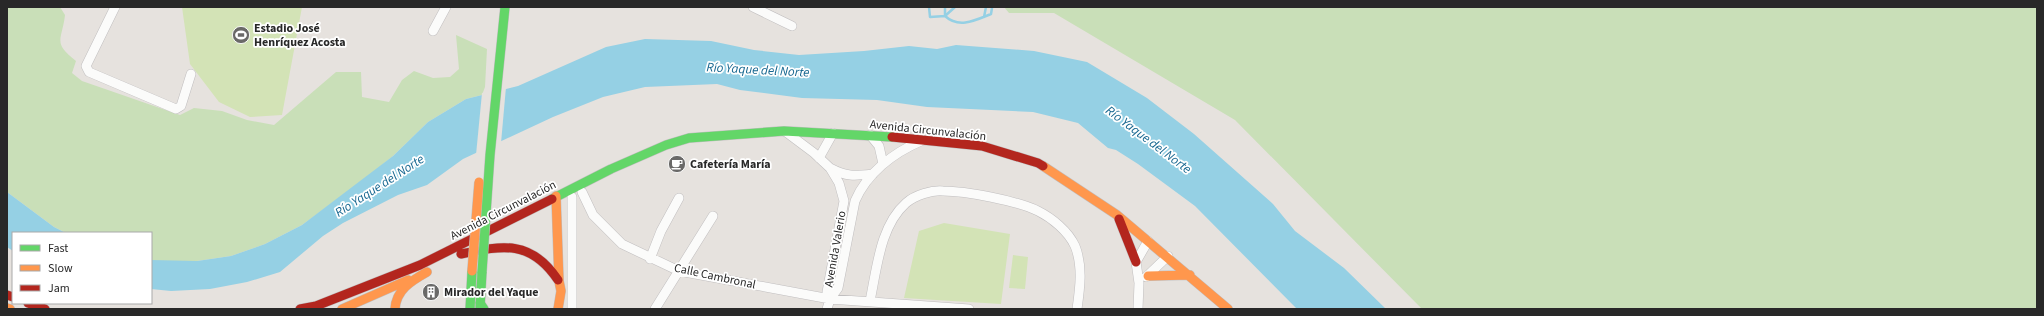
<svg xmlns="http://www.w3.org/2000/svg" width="2044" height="316" font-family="'Source Sans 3',sans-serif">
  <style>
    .green { fill: #c9dfb8 }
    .pitch { fill: #d3e3b6 }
    .water { fill: #95d0e4 }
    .pier { fill: #e6e2de }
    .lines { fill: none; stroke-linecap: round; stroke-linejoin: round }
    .stream { stroke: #95d0e4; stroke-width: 2.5 }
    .street-casing { stroke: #c0bebf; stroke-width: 10 }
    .fast-casing { stroke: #c0bebf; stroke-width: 10 }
    .slow-casing { stroke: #c0bebf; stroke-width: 10 }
    .jam-casing { stroke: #c0bebf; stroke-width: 10 }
    .street { stroke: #fbfbfa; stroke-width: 9 }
    .fast { stroke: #63d668; stroke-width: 9 }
    .slow { stroke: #ff974d; stroke-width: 9 }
    .jam { stroke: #b3261e; stroke-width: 9 }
    .fast-bridge-casing { stroke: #c0bebf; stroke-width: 10; stroke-linecap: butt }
    .slow-bridge-casing { stroke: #c0bebf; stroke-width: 10; stroke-linecap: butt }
    .fast-bridge { stroke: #63d668; stroke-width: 9 }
    .slow-bridge { stroke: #ff974d; stroke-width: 9 }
    .labels { text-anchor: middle; stroke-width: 3.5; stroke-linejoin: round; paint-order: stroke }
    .poi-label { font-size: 12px; font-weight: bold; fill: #282828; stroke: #fff; text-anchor: start }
    .street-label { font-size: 12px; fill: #282828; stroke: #fff }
    .water-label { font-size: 13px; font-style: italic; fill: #15668f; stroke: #fff }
  </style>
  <rect width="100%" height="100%" fill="#e6e2de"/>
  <path class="green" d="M7,7h53l5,8c-3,26 -13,27 11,46l-4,12 10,8 98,34 14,-7 28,3 25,9 27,5 62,-53h25l1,25 27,5 13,-22 12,-9 19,7 17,-1 9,-8 -3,-34 31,14 -2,38 -3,8 -16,4 -38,23 -35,34 -31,25 -60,44 -37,19 -34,12 -34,5h-42l-4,-1v-27h-85l-12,-6 -47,-35z
    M1004,7h1033v302h-615l-187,-189 -181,-107h-45z"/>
  <path class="pitch" d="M182,7h120l-20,108 -32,2 -31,-15 -29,-38z
    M944,223l66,11 -9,70 -97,-6 15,-67z
    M1013,255l15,2 -3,32 -16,-1z"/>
  <path class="water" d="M645,39l66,2 43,9 45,5 65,-4 45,-5 28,3 19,-4 78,6 53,11 60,36 47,36 79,70 22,27 49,37 42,41h-89l-102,-103 -57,-42 -22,-14 -8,-2 -30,-25 -45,-11 -106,-5 -50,-7 -75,-2 -62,-8 -23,-6 -72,3 -42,10 -50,20 -90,42 -36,26 -29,10 -55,28 -20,13 -43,36 -33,10 -37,7 -39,2 -20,-2v-29l46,1 34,-5 34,-12 37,-19 91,-69 35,-34 38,-23 52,-13 88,-39z
    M7,192l47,35 12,6h-53v18l-6,-4z"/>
  <path class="pier" d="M506,87l-5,56 -25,12 6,-62z"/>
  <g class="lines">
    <path class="stream" d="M929,7l1,10 15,-1 10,-9
      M945,16c14,13 31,4 46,-2l1,-6
      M945,16v-9
      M984,17l2,-10"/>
    <defs>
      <path id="street" d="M115,7l-29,59 3,6 87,37 5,-3 10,-32
        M753,7l39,19
        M433,31l13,-24
        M786,132l28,21 16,15 9,15 5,18 -17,91 3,7
        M870,135l9,11 4,18
        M819,158l14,-25
        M830,168c17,9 24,8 43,6
        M582,192l11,23 29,29 57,27 151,28 139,10
        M650,259l11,-28 18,-33
        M1146,277l22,-21
        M870,301c7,-33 10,-75 36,-98 9,-8 26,-13 37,-12 23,0 75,10 95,20 14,7 30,20 37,35 8,20 5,42 2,63
        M572,309v-112
        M655,309l58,-93
        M827,309l3,-10 8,-11 17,-87c12,-28 38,-48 66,-60
        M1138,309l1,-26 -3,-21 12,-21"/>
      <path id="fast" d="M552,199l59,-30 55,-24 23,-7 95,-7 108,6
        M480,303l4,6
        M470,309l2,-38
        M480,309l2,-37"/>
      <path id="slow" d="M1043,166l74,49 111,94
        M556,196l3,85 2,10 -3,18
        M1148,276l42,-1
        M7,308l3,1
        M342,309l66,-29
        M395,309c1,-19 16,-28 32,-37"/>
      <path id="jam" d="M892,137l90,9 56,17 5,3
        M1119,219l17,43
        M461,254c43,-9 70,-14 97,26
        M7,295l6,2
        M28,303l17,6
        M300,309l16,-3 104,-41 132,-66"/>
    </defs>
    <use href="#street" class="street-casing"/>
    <use href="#fast" class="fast-casing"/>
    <use href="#slow" class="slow-casing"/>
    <use href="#jam" class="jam-casing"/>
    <use href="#street" class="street"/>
    <use href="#fast" class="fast"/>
    <use href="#slow" class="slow"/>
    <use href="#jam" class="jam"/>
    <defs>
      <path id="fast-bridge" d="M482,272l8,-117 15,-148"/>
      <path id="slow-bridge" d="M472,271l7,-89"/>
    </defs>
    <use href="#fast-bridge" class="fast-bridge-casing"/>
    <use href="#slow-bridge" class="slow-bridge-casing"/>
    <use href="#fast-bridge" class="fast-bridge"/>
    <use href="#slow-bridge" class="slow-bridge"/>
  </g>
  <defs>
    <symbol id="stadium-disc" viewBox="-11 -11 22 22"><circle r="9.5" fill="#6a6968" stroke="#fff"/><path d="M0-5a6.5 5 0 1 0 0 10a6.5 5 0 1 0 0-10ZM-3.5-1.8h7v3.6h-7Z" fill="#fff"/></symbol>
    <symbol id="cafe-disc" viewBox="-11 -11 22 22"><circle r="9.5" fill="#6a6968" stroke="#fff"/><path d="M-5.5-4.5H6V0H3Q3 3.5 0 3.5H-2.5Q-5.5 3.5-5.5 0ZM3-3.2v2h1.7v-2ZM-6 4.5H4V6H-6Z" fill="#fff"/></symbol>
    <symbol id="building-disc" viewBox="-11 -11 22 22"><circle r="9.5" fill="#6a6968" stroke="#fff"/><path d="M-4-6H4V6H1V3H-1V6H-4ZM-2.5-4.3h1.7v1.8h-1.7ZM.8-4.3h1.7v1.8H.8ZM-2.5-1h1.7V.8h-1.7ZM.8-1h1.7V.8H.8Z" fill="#fff"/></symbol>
  </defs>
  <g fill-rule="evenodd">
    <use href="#stadium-disc" x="231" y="25" width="20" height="20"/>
    <use href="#cafe-disc" x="667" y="154" width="20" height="20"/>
    <use href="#building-disc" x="421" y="282" width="20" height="20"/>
  </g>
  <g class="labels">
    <g class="poi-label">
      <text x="254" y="32">Estadio José<tspan x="254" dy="14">Henríquez Acosta</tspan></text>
      <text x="690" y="168">Cafetería María</text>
      <text x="444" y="296">Mirador del Yaque</text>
    </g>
    <g class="street-label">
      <text transform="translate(928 130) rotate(6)" y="4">Avenida Circunvalación</text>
      <text transform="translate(503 210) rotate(-27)" y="4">Avenida Circunvalación</text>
      <text transform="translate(835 249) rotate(-80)" y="4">Avenida Valerio</text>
      <text transform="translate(715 276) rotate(12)" y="4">Calle Cambronal</text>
    </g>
    <g class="water-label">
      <text transform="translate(758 69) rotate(3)" y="5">Río Yaque del Norte</text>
      <text transform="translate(1149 139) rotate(37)" y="5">Río Yaque del Norte</text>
      <text transform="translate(379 185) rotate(-33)" y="5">Río Yaque del Norte</text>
    </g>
  </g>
  <rect width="2044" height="316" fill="none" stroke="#282828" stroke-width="16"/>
  <rect x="12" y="232" width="140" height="72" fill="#ffffff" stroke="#a9a9a9"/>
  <rect x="20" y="245" width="20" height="6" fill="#63d668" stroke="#a9a9a9"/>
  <text x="48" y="252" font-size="12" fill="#282828">Fast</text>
  <rect x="20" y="265" width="20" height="6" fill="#ff974d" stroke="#a9a9a9"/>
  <text x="48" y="272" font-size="12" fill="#282828">Slow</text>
  <rect x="20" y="285" width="20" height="6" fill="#b3261e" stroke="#a9a9a9"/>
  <text x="48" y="292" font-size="12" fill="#282828">Jam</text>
</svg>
